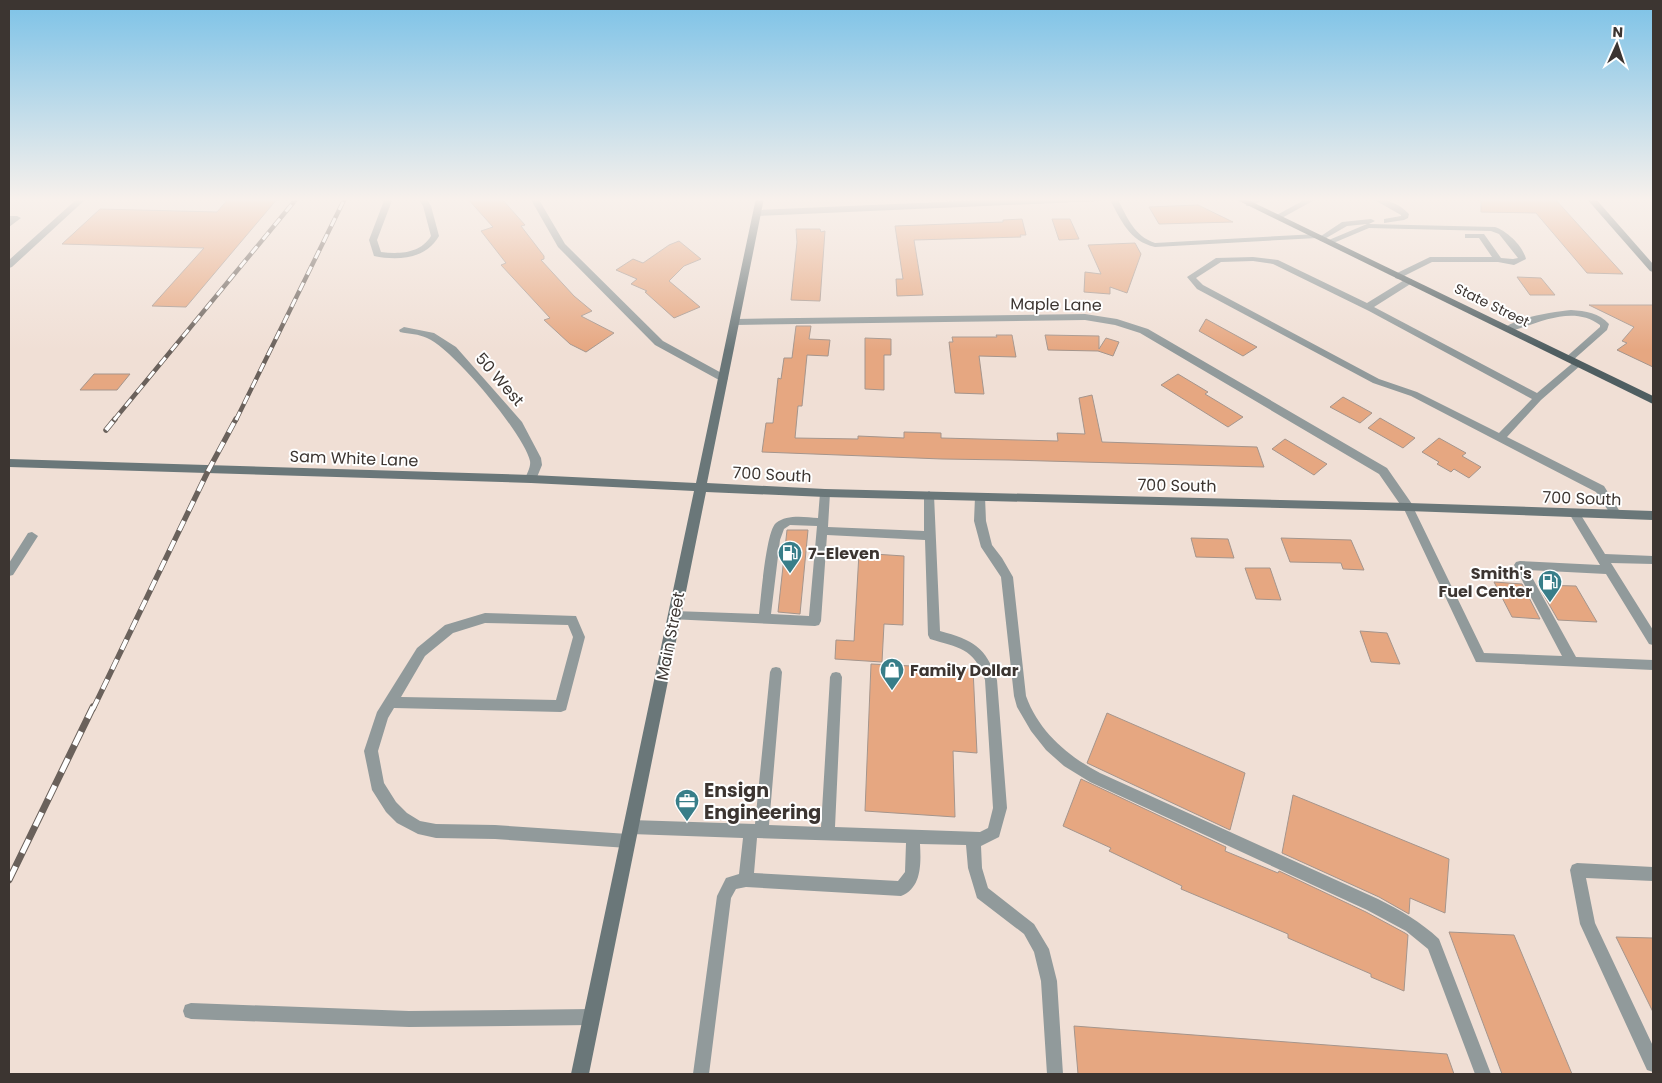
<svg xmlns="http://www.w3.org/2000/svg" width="1662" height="1083" font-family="Poppins,sans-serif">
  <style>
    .building { fill: #e6a781; stroke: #a5958c }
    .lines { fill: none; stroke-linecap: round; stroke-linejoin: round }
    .lane { fill: #919a9b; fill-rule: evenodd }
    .street { fill: #919a9b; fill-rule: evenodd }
    .secondary { fill: #6a7779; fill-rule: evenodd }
    .primary { fill: #4f5e61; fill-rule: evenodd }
    .rail-far2-casing { stroke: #6a615b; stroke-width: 4.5 }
    .rail-far1-casing { stroke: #6a615b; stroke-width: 5.5 }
    .rail-casing { stroke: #6a615b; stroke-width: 7 }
    .rail-far2 { stroke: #fff; stroke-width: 3; stroke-dasharray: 9; stroke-linecap: butt }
    .rail-far1 { stroke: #fff; stroke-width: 4; stroke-dasharray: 11; stroke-linecap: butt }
    .rail { stroke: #fff; stroke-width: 5; stroke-dasharray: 15; stroke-linecap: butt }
    .labels { text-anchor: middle; stroke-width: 4; stroke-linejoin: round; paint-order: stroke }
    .far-street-label { font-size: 14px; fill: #3c3531; stroke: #fff }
    .street-label { font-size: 16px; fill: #3c3531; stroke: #fff }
    .poi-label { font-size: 16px; font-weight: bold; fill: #3c3531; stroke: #fff; text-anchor: start }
    .near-poi-label { font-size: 19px; font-weight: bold; fill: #3c3531; stroke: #fff; text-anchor: start }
  </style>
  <rect width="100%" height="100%" fill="#f0dfd5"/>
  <path class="building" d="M229,198h49l-92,109 -34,-1 52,-58 -142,-4 38,-35 117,3z
    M467,198h34l24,27 -4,1 23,30v3l-3,1 33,36 18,15 -11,5 33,17 -28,19 -16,-8 -26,-24 6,-2 -49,-53 5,-2 -25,-32 12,-4z
    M1481,198h73l69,76 -36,-1 -51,-60 -55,-1z
    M1198,205l35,17 -74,2 -10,-17z
    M1022,219l4,16h-6l1,2 -107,3 9,55 -26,1 -1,-17h7l-8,-53 108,-4v-2z
    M1052,219h18l9,20 -20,1z
    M796,229h24l1,3 4,-1 -5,70 -29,-1 6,-58z
    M679,241l22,18 -17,7 -15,15 31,26 -26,11 -29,-26 2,-1 -16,-7 6,-5 -21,-9 17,-11 10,4 26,-18z
    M1135,243l6,11 -14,39 -17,-6v7l-26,-2 1,-20 16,2 -13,-29z
    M1517,277l24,1 14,17h-25z
    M1589,305h64v62l-36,-17 10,-7 -5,-2 12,-14z
    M1206,319l51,28 -14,9 -44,-25z
    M796,326h15l-2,13 21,1 -2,16 -21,-1 -5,51h-4l-3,32 63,1v-3l46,2v-6l37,1v5l117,3 -1,-8 28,1 -6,-36 13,-3 10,47 155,5 7,20 -255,-7 -67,-1 -180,-7 4,-29h7l5,-45 3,1 3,-21h8z
    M996,335h16l4,22 -37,-1 5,38 -29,-1 -6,-51h4l-1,-5h45z
    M1045,335l54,1v13l7,-11 13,4 -6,14 -15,-5 -50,-1z
    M865,338l26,1v16h-7v35l-19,-1z
    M94,374h36l-13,16h-37z
    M1178,374l30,18 -3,2 38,23 -15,10 -67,-42z
    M1343,397l29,16 -12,10 -30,-16z
    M1380,418l35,20 -12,10 -35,-20z
    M1439,438l27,15 -4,3 19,11 -12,11 -15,-9 -3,3 -14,-8 2,-2 -17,-10z
    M1285,439l42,25 -13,11 -42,-26z
    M787,530h21l-8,84 -22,-2z
    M1191,538l37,1 6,19 -38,-1z
    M1281,538l70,2 13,30 -21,-1 -2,-6 -51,-1z
    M859,553l45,3 -1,69 -19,-1 -2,38 -47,-3 1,-19 18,1z
    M1245,568h25l11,32 -25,-1z
    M1494,582l28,2 18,35 -28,-2z
    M1538,585l38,1 21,36 -39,-2z
    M1360,631l27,2 13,31 -29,-2z
    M871,664l102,5 4,84 -24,-2 2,66 -90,-6z
    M1107,713l138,60 -15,57 -143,-67z
    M1081,779l145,68 -1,4 53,22 1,-2 87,41 39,21 3,2 -4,56 -33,-14v-3l-83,-36v-4l-107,-45 1,-3 -73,-35 2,-3 -48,-22z
    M1293,795l156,64 -4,54 -35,-15 -1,16 -30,-17 -97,-44z
    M1449,932l65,3 58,139h-70z
    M1616,937l37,1v74z
    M1074,1026l373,28 7,20h-376z"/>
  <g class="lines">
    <path class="lane" d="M385,198h8l-16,42 4,12c18,2 39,2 50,-16l-8,-30 -5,-8h8l5,8 8,30c-13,23 -41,25 -65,20l-5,-16z
      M1109,198h8c10,19 17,38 38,45l162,-9 4,2 21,-14 29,-3 4,2 -6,3 126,3c12,4 28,19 31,32l-12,6 -16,-3h-66l-34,17 -3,-1v-4l35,-17h62l-13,-19h-14v-4h19l17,24 12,1 5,-1 -19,-24 -8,-3 -122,-3 -38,16 -7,-2 43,-18 -20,2 -26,15 -4,-3 -162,9c-26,-6 -34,-27 -46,-49z
      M1255,198h10l-13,8h-6v-4z
      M1308,198h10l-38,21 -7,-2z
      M1371,198c14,0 29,6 38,16l-1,4 -4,2 -20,3v-4l17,-3v-1z
      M9,216h8l4,2 -12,9z
      M1253,257l25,3 89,43 39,-24h6v4l-38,24 163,86 38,-32h6v4l-40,35 -34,37 97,49 18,29 -1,3h-8l-17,-26 -185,-96 -38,-13 -176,-94 -10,-12 29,-19zM1253,261l20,3 96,47 163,88 -33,34 -82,-41 -38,-13 -176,-94 -7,-7 25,-16z
      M1571,310c15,1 28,3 38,14l-2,6 -35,31h-6l-2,-2 36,-32v-2c-28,-21 -63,-1 -92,7l-5,-3c14,-12 50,-17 68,-19z
      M825,489l5,4 -2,34 96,4v-36l5,-4 5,4 6,136c33,9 46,16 57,49l10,128 -8,29 -18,9 1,22 6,20 46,36 15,25 8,32 6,93h-16l-6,-93 -7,-29 -10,-18 -47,-36 -9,-30 -2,-23 -46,-1c1,19 2,44 -19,52l-155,-9 -10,2 -5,9 -22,176h-16l24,-178 9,-18 13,-4 4,-36 -112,-4 -5,-2 -2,-5 2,-5 5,-2 124,4 15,-152 2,-4 4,-1 4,1 2,4 -13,153 52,2 9,-150 2,-4 4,-1 4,1 2,4 -7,150 145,5 8,-4 5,-20 -8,-128c-11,-33 -27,-32 -55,-41l-2,-4 -3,-95 -98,-5 -6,86 -2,4 -4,1 -145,-7 -2,-3 2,-3 4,-2 85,3c2,-16 7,-83 17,-91 11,-9 29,-6 42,-5l2,-25zM790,525l27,1 -8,90 -38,-2 9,-74 4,-11zM757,838l149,5 -1,29 -7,9 -144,-8z
      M980,493l5,4 1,24 6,24 10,13 11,19 13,119c13,36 42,60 74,77l278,126c22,11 43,23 61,40l52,135h-16l-47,-125 -22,-18 -39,-21 -277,-128 -26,-16 -18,-16 -15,-19 -14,-24 -3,-11 -13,-119 -20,-30 -7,-26 1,-24z
      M1408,503l5,4 71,146 78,3 -48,-91 2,-3 4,-1 80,4 -30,-50 1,-3h8l26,42 48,2v8l-42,-1 42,67v15l-4,-1 -43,-70 -78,-4 48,87 77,3v10l-177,-8 -73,-155z
      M32,532l6,4 -25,39 -4,1v-13l19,-30z
      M485,613l91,3 9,21 -19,73 -5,2 -167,-4 -6,10 -10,33 6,32 12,19 11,11 13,8 16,3 59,1 133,9 5,2 2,5 -2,5 -5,2 -133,-9 -59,-1 -18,-4 -21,-11 -11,-11 -14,-22 -8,-39 13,-39 40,-64 28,-23zM485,623l83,2 5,12 -17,63 -155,-3 24,-41 28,-23z
      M1577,863l76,4v14l-67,-3 9,45 58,123v26l-6,-2 -67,-146 -10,-54 2,-5z
      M191,1003l218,8 183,-2 6,2 2,6 -2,6 -6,2 -183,2 -218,-8 -6,-2 -2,-6 2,-6z"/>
    <path class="street" d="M78,198h9l-75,69 -3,1v-8z
      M530,198h8l27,46 98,97 64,35 1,2 -1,2h-8l-64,-35 -97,-98z
      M1038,198h67l-4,3 -344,15 -4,-3 4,-3z
      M1085,314l32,5 31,10 239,139 25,36 2,3 -2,3h-8l-25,-36 -239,-141 -25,-8 -30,-5 -350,5 -5,-3 5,-3z
      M404,327l30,6 22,14 66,75 19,36 1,7 -7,17h-8l-2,-3c2,-6 6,-12 5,-18 -6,-27 -78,-113 -103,-123 -8,-4 -18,-4 -27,-6l-1,-2z"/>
    <path class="secondary" d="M756,198h8l-57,285 118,6 583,14 245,8v9l-245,-9 -583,-14 -119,-5 -117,582h-18l123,-583 -163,-8 -522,-16v-8l522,16 165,8z
      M1586,198h9l58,66v8l-3,-1z"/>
    <path class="primary" d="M1233,198h11l409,198v8z"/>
    <defs>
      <path id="rail-far2" d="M114,420l183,-222
        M236,420l109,-222"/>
      <path id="rail-far1" d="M106,430l9,-11
        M93,709l115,-238 28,-52"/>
      <path id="rail" d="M9,880l84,-173"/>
    </defs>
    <use href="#rail-far2" class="rail-far2-casing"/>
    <use href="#rail-far1" class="rail-far1-casing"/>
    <use href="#rail" class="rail-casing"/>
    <use href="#rail-far2" class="rail-far2"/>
    <use href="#rail-far1" class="rail-far1"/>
    <use href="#rail" class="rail"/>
  </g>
  <linearGradient id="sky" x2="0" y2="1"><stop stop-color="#7cc2e7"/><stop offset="0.57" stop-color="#f8f1ec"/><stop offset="1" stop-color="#f8f1ec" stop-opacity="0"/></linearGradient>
  <rect width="1662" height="350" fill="url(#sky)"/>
  <defs>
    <symbol id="fuel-pin" viewBox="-11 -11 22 30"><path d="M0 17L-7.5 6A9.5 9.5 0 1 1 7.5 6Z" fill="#387e89" stroke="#fff"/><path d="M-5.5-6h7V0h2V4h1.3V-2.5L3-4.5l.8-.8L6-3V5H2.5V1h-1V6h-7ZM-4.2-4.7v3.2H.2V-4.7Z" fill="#fff"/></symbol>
    <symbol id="shop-pin" viewBox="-11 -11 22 30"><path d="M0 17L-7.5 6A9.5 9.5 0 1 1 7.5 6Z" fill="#387e89" stroke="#fff"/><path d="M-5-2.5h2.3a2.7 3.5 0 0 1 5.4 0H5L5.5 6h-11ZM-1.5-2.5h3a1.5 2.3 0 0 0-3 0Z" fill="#fff"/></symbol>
    <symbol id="office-pin" viewBox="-11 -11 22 30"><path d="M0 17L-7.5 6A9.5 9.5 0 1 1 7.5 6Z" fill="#387e89" stroke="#fff"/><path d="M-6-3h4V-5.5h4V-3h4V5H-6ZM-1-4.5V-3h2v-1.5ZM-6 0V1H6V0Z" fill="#fff"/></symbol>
  </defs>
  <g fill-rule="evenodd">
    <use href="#fuel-pin" x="776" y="539" width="28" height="38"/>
    <use href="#fuel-pin" x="1536" y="568" width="28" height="38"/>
    <use href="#shop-pin" x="878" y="656" width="28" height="38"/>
    <use href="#office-pin" x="673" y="787" width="28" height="38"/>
  </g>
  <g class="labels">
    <g class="far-street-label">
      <text transform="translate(1492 305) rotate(26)" y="5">State Street</text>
    </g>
    <g class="street-label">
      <text transform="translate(1056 304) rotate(1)" y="6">Maple Lane</text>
      <text transform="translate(500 379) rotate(49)" y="6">50 West</text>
      <text transform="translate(354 458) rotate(2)" y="6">Sam White Lane</text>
      <text transform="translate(772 474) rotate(3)" y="6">700 South</text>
      <text transform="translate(1177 485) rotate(1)" y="6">700 South</text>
      <text transform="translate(1582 498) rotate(2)" y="6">700 South</text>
      <text transform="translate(670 636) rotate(-79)" y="6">Main Street</text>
    </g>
    <g class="poi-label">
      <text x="808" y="559">7-Eleven</text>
      <text x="1532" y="579" text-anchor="end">Smith's<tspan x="1532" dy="18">Fuel Center</tspan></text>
      <text x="910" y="676">Family Dollar</text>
    </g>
    <g class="near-poi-label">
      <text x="704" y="797">Ensign<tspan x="704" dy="22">Engineering</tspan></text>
    </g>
  </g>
  <rect width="1662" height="1083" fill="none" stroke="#3c3531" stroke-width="20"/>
  <g transform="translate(1617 45) rotate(3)" stroke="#ffffff" stroke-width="4" paint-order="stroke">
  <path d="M0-4L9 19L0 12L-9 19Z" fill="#3c3531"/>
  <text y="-8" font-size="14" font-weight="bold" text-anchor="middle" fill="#3c3531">N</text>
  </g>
</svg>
